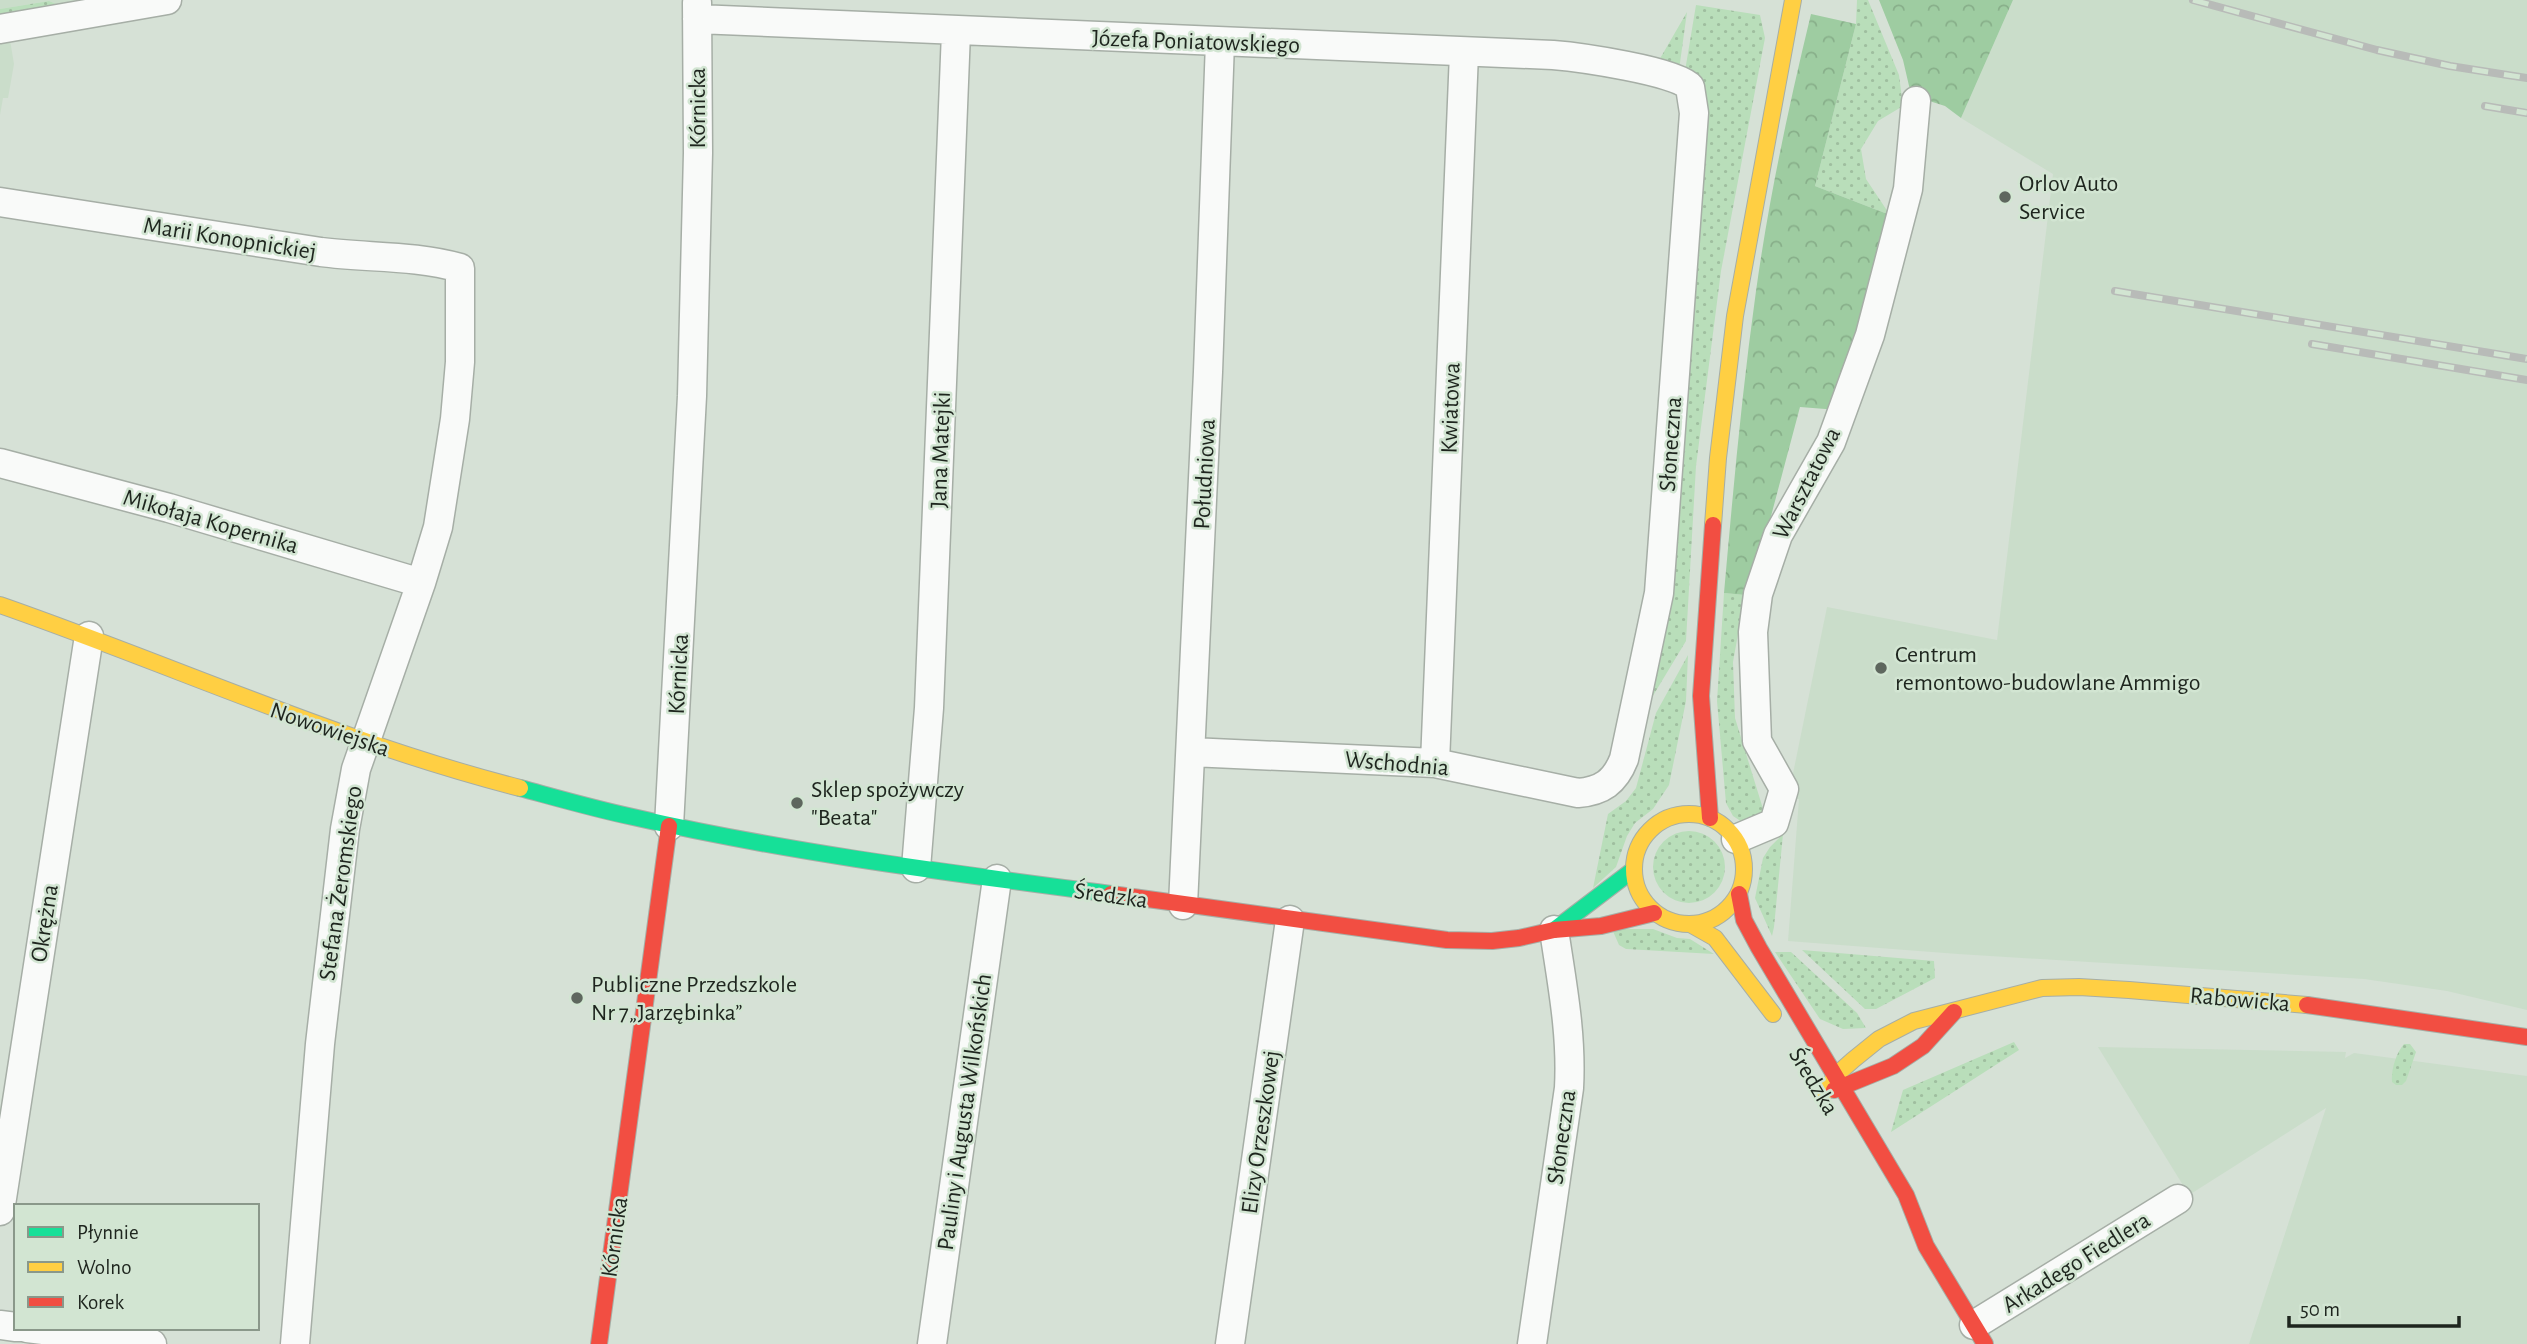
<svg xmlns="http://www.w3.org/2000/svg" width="2527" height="1344" font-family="'Alegreya Sans',sans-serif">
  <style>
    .built { fill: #caddca }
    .grass { fill: url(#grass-dots) }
    .forest { fill: url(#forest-crowns) }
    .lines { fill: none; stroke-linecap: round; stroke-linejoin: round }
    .street-casing { stroke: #a6aea6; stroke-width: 31 }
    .fast-casing { stroke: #a6aea6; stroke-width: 18 }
    .slow-casing { stroke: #a6aea6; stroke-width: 18 }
    .jam-casing { stroke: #a6aea6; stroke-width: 18 }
    .street { stroke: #f9faf9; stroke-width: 28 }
    .fast { stroke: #16e098; stroke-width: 16 }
    .slow { stroke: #ffcf43; stroke-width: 16 }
    .jam { stroke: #f24e42; stroke-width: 16 }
    .rail-casing { stroke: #b8bbb8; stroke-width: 8 }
    .rail { stroke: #d2e5d2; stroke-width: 5; stroke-dasharray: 16; stroke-linecap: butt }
    .poi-dot { fill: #5e675e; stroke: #d2e5d2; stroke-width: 2.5 }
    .labels { text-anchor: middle; stroke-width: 5; stroke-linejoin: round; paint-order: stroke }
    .street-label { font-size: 24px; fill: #1e251e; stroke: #d2e5d2 }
    .poi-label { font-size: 24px; fill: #1e251e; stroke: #d2e5d2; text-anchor: start }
  </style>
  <defs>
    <pattern id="grass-dots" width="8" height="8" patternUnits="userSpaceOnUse" patternTransform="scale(1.75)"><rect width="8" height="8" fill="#b9deba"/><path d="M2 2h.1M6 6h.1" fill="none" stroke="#9fbe9f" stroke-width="1.8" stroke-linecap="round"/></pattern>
    <pattern id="forest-crowns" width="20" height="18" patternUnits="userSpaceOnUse" patternTransform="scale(1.75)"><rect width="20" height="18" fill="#9ecca1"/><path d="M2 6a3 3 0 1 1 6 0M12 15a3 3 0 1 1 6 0" fill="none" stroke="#88af8a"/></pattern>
  </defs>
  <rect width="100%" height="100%" fill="#d6e1d6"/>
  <path class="built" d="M0,0h117l-49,9 -19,-8 -49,8z
    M2013,0h514v1010l-80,-19 -83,-12 -406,-25 -170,-13 11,-142 -11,-1 39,-191 170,33 56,-466 -92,-56z
    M10,40l4,24 -6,34h-5l-3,17v-73z
    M2098,1047l248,5 -1,6 9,-5 173,23v268h-278l77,-236 -137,87z"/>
  <path class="grass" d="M1857,0h11l31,75 4,31 -25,15 -17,28 5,30 24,36 -75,-29 41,-162z
    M49,1l19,8 -68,12v-12z
    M1696,5l64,10 5,23 -44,233 -25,195 -10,175 -41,68 39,-632z
    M1687,12l-8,58 -21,-8z
    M1724,593l21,2 -12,67 2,56 29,94 -19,12 -12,-8 -7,-13 -9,-102z
    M1688,655l-2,46 -17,84 -16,24 -18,14 -8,13 -11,31 -23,21 15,-74 18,-13 10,-13 20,-75z
    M1653 867a36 36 0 1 1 72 0a36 36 0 1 1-72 0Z
    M1783,834l-9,93 -2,9 -17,-38 8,-40 7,-11z
    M1612,929h41l24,9 13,1 24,15 -88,-5 -7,-4z
    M1802,950l132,11 1,17 -59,31h-11z
    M1775,952h16l66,61 9,15 -23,1 -23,-10z
    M2014,1042l5,8 -128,82 12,-42z
    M2404,1044h6l6,8 -10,29 -4,4h-6l-4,-3c-1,-12 4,-29 12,-38z"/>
  <path class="forest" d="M1879,0h134l-52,118 -16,-12 -22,-7 -10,4 -10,-43z
    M1811,14l45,10 -41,162 75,29 -52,195 -38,-3 -34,128 -21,60 -21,-2c9,-101 18,-202 32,-302 13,-93 33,-186 55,-277z"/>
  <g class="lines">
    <defs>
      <path id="street" d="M697,19l856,36c25,2 124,16 137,32l4,26 -35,480 -35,166c-9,23 -22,32 -46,34l-143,-30 -244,-11
        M0,29l167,-29
        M0,202l321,50c46,6 94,3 139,16v94l-5,57 -17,108 -17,56 -65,186 -11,60 -25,215 -25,300
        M0,463l169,45 252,75
        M1435,763l29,-710
        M669,826l23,-430 6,-243 -1,-150
        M1736,839l38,-16 10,-34 -27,-48 -4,-109 5,-38 20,-59 53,-93 39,-107 38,-146 8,-88
        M916,868l13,-160 27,-676
        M1183,905l25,-533 12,-330
        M0,1211l89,-575
        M0,1325l16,2
        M1974,1325l204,-126
        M27,1328l125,16
        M932,1344l65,-465
        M1230,1344l60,-424
        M1532,1344l37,-256c3,-54 -7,-104 -15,-158"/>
      <path id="fast" d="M520,788c37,10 75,21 113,29 157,36 318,56 478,77
        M1554,930l79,-60"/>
      <path id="slow" d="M1713,525l5,-67 17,-142 58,-316
        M0,605c175,61 340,137 520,183
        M1634 869a55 55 0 1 1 110 0a55 55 0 1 1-110 0Z
        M1692,925l23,13 58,76
        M1823,1095l12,-19 18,-16 26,-21 35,-18 128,-33 37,-1 50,3 178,15"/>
      <path id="jam" d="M1710,818l-9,-122 12,-171
        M1111,894l336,46 45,1 27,-3 35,-8 47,-4 53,-13
        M1739,894l5,26 15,28 147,247 20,51 59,98
        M2307,1005l220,32
        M1834,1090l59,-24 30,-20 31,-34
        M599,1344l70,-518"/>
    </defs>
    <use href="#street" class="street-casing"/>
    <use href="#fast" class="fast-casing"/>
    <use href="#slow" class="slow-casing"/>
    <use href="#jam" class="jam-casing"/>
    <use href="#street" class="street"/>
    <use href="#fast" class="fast"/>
    <use href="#slow" class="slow"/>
    <use href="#jam" class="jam"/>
    <defs>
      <path id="rail" d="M2193,0l184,50 73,16 77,12
        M2485,106l42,7
        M2115,291l412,68
        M2312,344l215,36"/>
    </defs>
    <use href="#rail" class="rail-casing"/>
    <use href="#rail" class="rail"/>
  </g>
  <g class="poi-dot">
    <circle cx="2005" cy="197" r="7"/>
    <circle cx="1881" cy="668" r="7"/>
    <circle cx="797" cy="803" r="7"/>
    <circle cx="577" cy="998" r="7"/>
  </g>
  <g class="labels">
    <g class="street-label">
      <text transform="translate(1196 41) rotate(2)" y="8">Józefa Poniatowskiego</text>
      <text transform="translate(697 108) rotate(-90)" y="8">Kórnicka</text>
      <text transform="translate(230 238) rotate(9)" y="8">Marii Konopnickiej</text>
      <text transform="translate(1450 408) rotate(-88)" y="8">Kwiatowa</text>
      <text transform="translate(1670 444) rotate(-86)" y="8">Słoneczna</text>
      <text transform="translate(940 450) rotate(-88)" y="8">Jana Matejki</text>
      <text transform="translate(1204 474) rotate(-87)" y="8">Południowa</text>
      <text transform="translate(1806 483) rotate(-63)" y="8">Warsztatowa</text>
      <text transform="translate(211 521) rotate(16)" y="8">Mikołaja Kopernika</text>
      <text transform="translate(678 674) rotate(-87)" y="8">Kórnicka</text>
      <text transform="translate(330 729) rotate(19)" y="8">Nowowiejska</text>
      <text transform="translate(1397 763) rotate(5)" y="8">Wschodnia</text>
      <text transform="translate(340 883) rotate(-82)" y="8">Stefana Żeromskiego</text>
      <text transform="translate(1111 895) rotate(8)" y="8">Średzka</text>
      <text transform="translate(44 923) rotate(-81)" y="8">Okrężna</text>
      <text transform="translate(2240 999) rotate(5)" y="8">Rabowicka</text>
      <text transform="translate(1814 1081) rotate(59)" y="8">Średzka</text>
      <text transform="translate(964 1112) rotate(-82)" y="8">Pauliny i Augusta Wilkońskich</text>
      <text transform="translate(1260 1132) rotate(-82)" y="8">Elizy Orzeszkowej</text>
      <text transform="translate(1561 1137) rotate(-82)" y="8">Słoneczna</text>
      <text transform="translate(614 1237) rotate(-82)" y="8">Kórnicka</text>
      <text transform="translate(2076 1262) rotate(-32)" y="8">Arkadego Fiedlera</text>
    </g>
    <g class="poi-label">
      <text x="2019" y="191">Orlov Auto<tspan x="2019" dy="28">Service</tspan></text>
      <text x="1895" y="662">Centrum<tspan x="1895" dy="28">remontowo-budowlane Ammigo</tspan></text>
      <text x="811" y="797">Sklep spożywczy<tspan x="811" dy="28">"Beata"</tspan></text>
      <text x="591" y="992">Publiczne Przedszkole<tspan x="591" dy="28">Nr 7„Jarzębinka”</tspan></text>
    </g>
  </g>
  <rect x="14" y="1204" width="245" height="126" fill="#d2e5d2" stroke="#8a988a" stroke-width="2"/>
  <rect x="28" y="1227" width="35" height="10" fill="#16e098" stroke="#8a988a" stroke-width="2"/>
  <text x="77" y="1239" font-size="21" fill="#1e251e">Płynnie</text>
  <rect x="28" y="1262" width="35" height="10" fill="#ffcf43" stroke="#8a988a" stroke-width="2"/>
  <text x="77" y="1274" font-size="21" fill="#1e251e">Wolno</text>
  <rect x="28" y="1297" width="35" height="10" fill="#f24e42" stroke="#8a988a" stroke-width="2"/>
  <text x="77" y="1309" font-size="21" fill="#1e251e">Korek</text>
  <path d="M2289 1316v10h170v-10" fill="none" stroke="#1e251e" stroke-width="3.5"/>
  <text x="2300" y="1316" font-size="21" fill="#1e251e" stroke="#d2e5d2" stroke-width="5" paint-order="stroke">50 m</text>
</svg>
